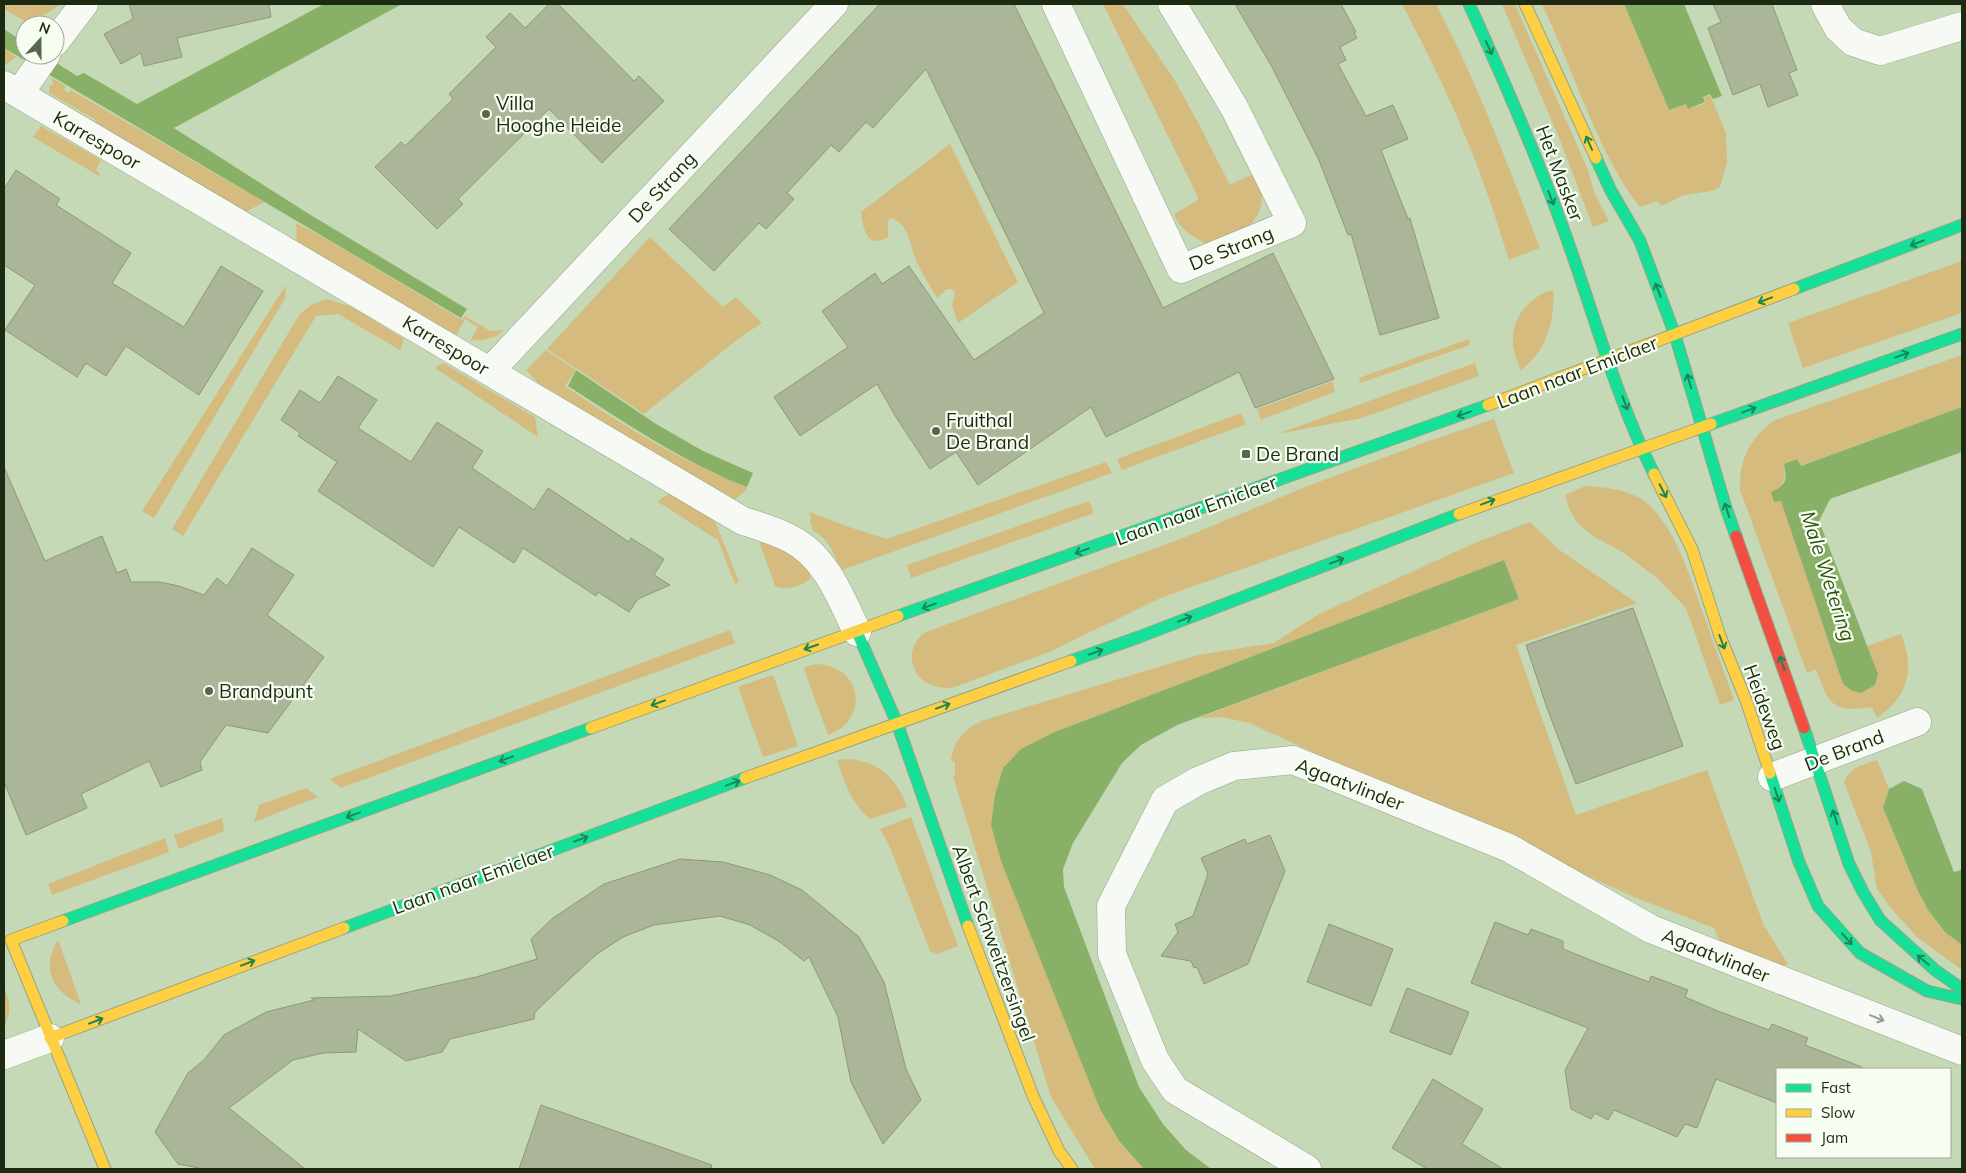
<svg xmlns="http://www.w3.org/2000/svg" width="1966" height="1173" font-family="Mulish,sans-serif">
  <style>
    .green { fill: #d5bb7d }
    .water { fill: #89b067 }
    .building { fill: #abb598; stroke: #8e987b }
    .lines { fill: none; stroke-linecap: round; stroke-linejoin: round }
    .street-casing { stroke: #95a489; stroke-width: 29 }
    .fast-casing { stroke: #95a489; stroke-width: 13 }
    .slow-casing { stroke: #95a489; stroke-width: 13 }
    .jam-casing { stroke: #95a489; stroke-width: 13 }
    .street { stroke: #f6f9f4; stroke-width: 28 }
    .fast { stroke: #16e098; stroke-width: 11 }
    .slow { stroke: #ffcf43; stroke-width: 11 }
    .jam { stroke: #f24e42; stroke-width: 11 }
    .oneway { stroke: #1a8555 }
    .oneway2 { stroke: #949c8e }
    .poi-dot { fill: #58674c; stroke: #f6fef1; stroke-width: 2 }
    .labels { text-anchor: middle; stroke-width: 4.5; stroke-linejoin: round; paint-order: stroke }
    .poi-label { font-size: 19px; fill: #1d2a12; stroke: #f6fef1; text-anchor: start }
    .street-label { font-size: 19px; fill: #1d2a12; stroke: #f6fef1 }
    .water-label { font-size: 20px; font-style: italic; fill: #315011; stroke: #f6fef1 }
  </style>
  <rect width="100%" height="100%" fill="#c5d9b7"/>
  <path class="green" d="M4,4h57l-31,20 -26,-15z
    M1103,4h20l1,2 50,73 27,49 29,57 21,-10 7,4c10,23 0,46 -23,56 -8,4 -18,6 -27,9 -15,-7 -27,-13 -34,-30l24,-14 -2,-7z
    M1402,4h34c41,78 72,161 104,244l-31,12c-13,-41 -26,-83 -43,-122 -19,-46 -41,-90 -64,-134z
    M1502,4h13l73,166 6,22 15,29 -16,6 -31,-82z
    M1542,4h82l45,106 17,-6 3,5 17,-6 -2,-6 6,-2 16,38 1,30 -7,24 -8,4 -28,4 -23,11 -4,-5 -17,6c-14,-17 -23,-35 -34,-55 -24,-48 -41,-100 -64,-148z
    M4,48l12,9 -12,9z
    M52,78l14,8 -2,4 5,3 2,-3 193,112 -20,11 -150,-88 2,-5 -47,-27 1,-8h3z
    M41,126l60,34 -5,10 4,4 -1,2 -66,-39z
    M950,144l68,138 -60,41 -6,-17 3,-13 -3,-4h-5l-10,9c-6,-11 -14,-23 -19,-34 -9,-17 -7,-39 -27,-46l-3,2v17c-21,13 -25,-8 -27,-25z
    M296,223l34,18 132,79 3,-4 25,15 14,-1c-9,9 -21,11 -33,10l7,-13 -13,-8 -9,17 -159,-92z
    M650,237l73,70 13,-10 26,26 -20,13 -98,78 -97,-65z
    M1962,261v52l-159,55 -15,-45z
    M286,285l-1,13 -20,34 -111,186 -12,-7z
    M1553,290c2,22 -3,46 -16,64 -4,6 -11,11 -16,17 -3,-8 -7,-17 -8,-26 -3,-26 16,-49 40,-55z
    M327,299l25,8 52,32 -4,11 -62,-36 -22,2 -133,220 -11,-7 127,-214 12,-10z
    M1469,339l1,6 -110,38 -1,-5z
    M546,350l30,20 -11,16c57,39 117,76 182,101l-1,3 -11,10 -196,-116 -13,-14z
    M1962,355v52l-162,59 -4,-7 -12,6c3,17 -4,21 -10,37l7,-1 97,173 -11,-28 34,-12c14,36 8,61 -24,84l-5,-11c-40,6 -43,-2 -56,-38l-9,4 -67,-183c-1,-31 10,-52 35,-70z
    M443,363l92,54 3,20 -103,-69z
    M1475,363l4,13 -117,42 -85,16z
    M1333,381l2,11 -74,28 -4,-11z
    M1241,413l5,11 -124,46 -5,-11z
    M1494,419l20,54 -351,124 -114,55 -97,36c-9,0 -19,-1 -27,-6 -16,-11 -18,-36 -2,-48 3,-2 8,-4 11,-5l249,-91 127,-53 119,-44z
    M1106,462l6,11 -270,97c-8,-15 -13,-32 -29,-39l-3,-11 1,-3 -2,-5 40,15 38,12z
    M1585,486c17,1 39,3 55,12 35,22 52,86 66,123 9,26 19,53 28,79l-14,5 -34,-97 -29,-30 -36,-27 -25,-13 -19,-15 -8,-15 -4,-13z
    M670,494l45,27 24,61 -4,2 -17,-44 -60,-38 2,-3z
    M1089,501l5,12 -183,65 -4,-13z
    M1530,522l28,27 79,54 -121,42 60,170 131,-45 57,156 24,38 -8,3 -59,-22 -7,-17 -80,-31 -385,-174 -27,-6 -24,1 321,-119 -15,-39 -452,173 -31,16 99,393 24,27h-49l-44,-72 -98,-321 2,-1v-13l-4,-1c2,-20 13,-31 30,-40l217,-66 76,-12 45,-29 158,-72z
    M759,541c16,6 49,16 52,37 -7,8 -26,13 -36,8z
    M730,630l5,13 -394,145 -11,-9z
    M817,664c46,2 53,56 11,71l-24,-66 2,-3z
    M772,675l2,2 24,69 -35,11 -25,-70z
    M848,759c30,2 49,19 59,48l-37,12c-19,-16 -25,-36 -33,-59z
    M1877,760l12,29 -6,19 35,83 10,19 17,22 17,13v25l-44,-32 -29,-32 -12,-17 -6,-37 -27,-70c5,-15 19,-17 33,-22z
    M306,788l12,9 -64,25 5,-17z
    M911,817l47,129 -21,8 -7,-3 -41,-106 -9,-16z
    M222,818l2,13 -45,18 -5,-14z
    M165,838l4,14 -117,43 -4,-11z
    M58,940l23,64c-28,-11 -41,-37 -23,-64z
    M4,988c7,14 7,25 0,39z"/>
  <path class="water" d="M324,4h78l-228,124 135,86 158,95 -6,9 -457,-270v-19l21,14v12h19l33,21 7,-3 53,31z
    M1624,4h60l38,92 -9,3 -3,-5 -7,3 2,5 -17,7 -2,-5 -17,6z
    M576,370l80,54 47,27 50,22 -6,14c-65,-25 -121,-64 -179,-101z
    M1962,407v45l-132,47 -11,22 59,153 -3,11 -14,8 -10,-3 -8,-6 -62,-183 -7,1 -3,-10c16,-7 16,-12 13,-28l13,-5 4,7z
    M1504,560l15,39 -342,126 -36,20 -19,18 -49,80 -10,26 1,18 75,200 24,37 23,26 25,19h-67l-24,-27 -20,-33 -99,-248 -10,-36 4,-30 8,-27 18,-19 31,-16z
    M1904,781l18,8 32,83 7,-2 1,5v70l-17,-13 -17,-22 -10,-19 -35,-83 6,-19z"/>
  <path class="building" d="M129,4h140l2,13 -94,21 5,19 -38,9 -3,-13 -20,11 -17,-30 29,-15z
    M549,4h9l76,77 5,-5 25,25 -62,62 -53,-54 -91,90 5,5 -26,25 -62,-62 26,-25 4,4 48,-47 -4,-5 47,-47 -10,-10 24,-24 15,15z
    M880,4h134l149,304 110,-55 61,126 -79,29 -16,-36 -133,65 -15,-30 -113,78 -22,-33 -26,17 -34,-52 -19,-33 -77,52 -26,-39 74,-50 -26,-36 53,-38 7,11 27,-18 65,94 70,-47 -118,-244 -53,59 -7,-6 -27,30 -8,-7 -44,48 7,6 -28,30 -7,-6 -45,48 -45,-42z
    M1235,4h106l15,28 -2,1 3,5 -17,9 6,13 -8,4 28,52 27,-11 15,34 -27,11 27,69 2,-1 29,100 -59,17 -29,-101 -3,1 -30,-77 -46,-91z
    M1713,4h59l25,66 -8,3 9,22 -30,12 -8,-23 -27,11 -25,-67 13,-6z
    M16,170l44,29 -4,6 75,48 -19,30 72,44 37,-61 42,25 -64,104 -73,-49 -20,30 -20,-13 -9,14 -72,-47 30,-45 -31,-20v-76z
    M338,376l39,24 -19,28 53,34 26,-40 46,29 -11,17 62,42 14,-22 81,54 2,-4 33,21 -10,16 16,10 -32,14 -9,13 -31,-20 -2,4 -73,-48 -9,15 -55,-36 -26,40 -115,-76 19,-29 -39,-26 2,-3 -19,-13 19,-30 20,13z
    M4,467l41,94 57,-25 15,37 9,-4 5,13h29l19,4 25,9 13,-17 10,8 25,-38 42,27 -27,40 57,42 -56,76 -42,-8 -26,37 2,8 -41,17 -12,-26 -68,33 6,14 -61,27 -22,-53z
    M1633,608l50,138 -107,38 -29,-76 -21,-63z
    M1270,835l15,36 -37,93 -44,20 -7,-17 -3,1 -3,-7 -30,-5 17,-24 -3,-8 18,-8 15,-42 -7,-16 44,-19 2,5z
    M680,859l43,3 47,13 32,15 57,47 25,45 22,87 15,31 -38,44 -32,-62 -13,-65 -29,-60 -5,4 -24,-19 -30,-17 -30,-9 -66,9 -31,12 -26,17 -23,21 -39,37 -1,7 -84,20 -8,13 -36,9 -48,-32 -2,23 -33,1 -30,7 -64,48 76,61h-101l-26,-5 -23,-32 33,-59 16,-13 20,-25 42,-23 48,-12 -3,-2 80,-2 85,-19 61,-18 -6,-20 22,-21 51,-34z
    M1495,922l33,13 3,-6 32,12v8l35,14 51,19 2,-6 37,14 -3,7 33,14 51,19 3,-6 36,14 -3,7 57,22v2h-85v34l-61,-24 -19,49 -12,-4 -8,13 -63,-27 -6,10 -13,-7 -4,6 -20,-10 -6,-39 23,-42 -117,-45z
    M1329,924l64,25 -22,57 -64,-24z
    M1407,988l62,24 -18,43 -61,-23z
    M1433,1079l50,30 -21,35 41,25h-76l-35,-21z
    M541,1105l171,60 -1,4h-192z"/>
  <g class="lines">
    <defs>
      <path id="street" d="M1056,4l125,265 111,-46 -58,-116 -62,-103
        M1825,4l13,24 15,14 27,9 82,-25
        M55,42l29,-38
        M4,85l739,436c16,5 33,10 48,18 35,18 50,59 66,93
        M19,94l27,-39
        M490,371l344,-367
        M1772,777l145,-55
        M4,1055l46,-17
        M1307,1169l-132,-79 -20,-30 -43,-106 -1,-48 54,-106 33,-19 36,-15 59,-6 216,88 142,81 311,122"/>
      <path id="fast" d="M1469,4c34,74 66,148 94,224 30,82 52,168 91,246
        M1596,158l14,31 30,52 35,94 51,173 10,28
        M1794,289l168,-64
        M1711,424l251,-90
        M898,616l590,-211
        M857,632l40,91 71,203
        M1071,661l68,-24 320,-123
        M1804,728l45,136 14,28 17,28 55,50 27,19
        M1770,773l29,89 19,44 42,47 67,38 35,8
        M63,921l528,-193
        M344,928l401,-150"/>
      <path id="slow" d="M1525,4l71,154
        M1488,405l306,-116
        M1654,474l38,75 28,87 27,67 23,70
        M1459,514l252,-90
        M591,728l307,-112
        M745,778l326,-117
        M63,921l-52,19 94,229
        M968,926l65,170 26,55 13,18
        M50,1038l294,-110"/>
      <path id="jam" d="M1736,536l68,192"/>
    </defs>
    <use href="#street" class="street-casing"/>
    <use href="#fast" class="fast-casing"/>
    <use href="#slow" class="slow-casing"/>
    <use href="#jam" class="jam-casing"/>
    <use href="#street" class="street"/>
    <use href="#fast" class="fast"/>
    <use href="#slow" class="slow"/>
    <use href="#jam" class="jam"/>
  </g>
  <defs><path id="oneway-shaft" d="M-6 0H5M1.5-3L5.5 0L1.5 3" fill="none" stroke-width="1.6" stroke-linecap="round" stroke-linejoin="round" transform="scale(1.25)"/></defs>
  <g class="oneway">
    <use href="#oneway-shaft" transform="translate(1489 48) rotate(65)"/>
    <use href="#oneway-shaft" transform="translate(1589 143) rotate(-114)"/>
    <use href="#oneway-shaft" transform="translate(1551 198) rotate(69)"/>
    <use href="#oneway-shaft" transform="translate(1917 243) rotate(159)"/>
    <use href="#oneway-shaft" transform="translate(1658 290) rotate(-111)"/>
    <use href="#oneway-shaft" transform="translate(1765 300) rotate(159)"/>
    <use href="#oneway-shaft" transform="translate(1902 355) rotate(-20)"/>
    <use href="#oneway-shaft" transform="translate(1689 381) rotate(-107)"/>
    <use href="#oneway-shaft" transform="translate(1625 403) rotate(69)"/>
    <use href="#oneway-shaft" transform="translate(1749 410) rotate(-20)"/>
    <use href="#oneway-shaft" transform="translate(1464 414) rotate(160)"/>
    <use href="#oneway-shaft" transform="translate(1663 491) rotate(63)"/>
    <use href="#oneway-shaft" transform="translate(1488 502) rotate(-21)"/>
    <use href="#oneway-shaft" transform="translate(1727 510) rotate(-108)"/>
    <use href="#oneway-shaft" transform="translate(1082 551) rotate(160)"/>
    <use href="#oneway-shaft" transform="translate(1337 561) rotate(-21)"/>
    <use href="#oneway-shaft" transform="translate(929 606) rotate(160)"/>
    <use href="#oneway-shaft" transform="translate(1185 619) rotate(-21)"/>
    <use href="#oneway-shaft" transform="translate(1722 642) rotate(69)"/>
    <use href="#oneway-shaft" transform="translate(811 647) rotate(161)"/>
    <use href="#oneway-shaft" transform="translate(1096 652) rotate(-20)"/>
    <use href="#oneway-shaft" transform="translate(1782 663) rotate(-110)"/>
    <use href="#oneway-shaft" transform="translate(658 703) rotate(160)"/>
    <use href="#oneway-shaft" transform="translate(943 706) rotate(-20)"/>
    <use href="#oneway-shaft" transform="translate(506 759) rotate(160)"/>
    <use href="#oneway-shaft" transform="translate(733 783) rotate(-20)"/>
    <use href="#oneway-shaft" transform="translate(1777 795) rotate(72)"/>
    <use href="#oneway-shaft" transform="translate(353 815) rotate(160)"/>
    <use href="#oneway-shaft" transform="translate(1835 817) rotate(-108)"/>
    <use href="#oneway-shaft" transform="translate(581 839) rotate(-20)"/>
    <use href="#oneway-shaft" transform="translate(1847 939) rotate(48)"/>
    <use href="#oneway-shaft" transform="translate(1923 960) rotate(-140)"/>
    <use href="#oneway-shaft" transform="translate(248 963) rotate(-21)"/>
    <use href="#oneway-shaft" transform="translate(96 1021) rotate(-21)"/>
  </g>
  <use class="oneway2" href="#oneway-shaft" transform="translate(1877 1018) rotate(22)"/>
  <g class="poi-dot">
    <circle cx="486" cy="114" r="5"/>
    <circle cx="936" cy="431" r="5"/>
    <rect x="1241" y="449" width="10" height="10" rx="2.5"/>
    <circle cx="209" cy="691" r="5"/>
  </g>
  <g class="labels">
    <g class="poi-label">
      <text x="496" y="110">Villa<tspan x="496" dy="22">Hooghe Heide</tspan></text>
      <text x="946" y="427">Fruithal<tspan x="946" dy="22">De Brand</tspan></text>
      <text x="1256" y="461">De Brand</text>
      <text x="219" y="698">Brandpunt</text>
    </g>
    <g class="street-label">
      <text transform="translate(97 140) rotate(30)" y="7">Karrespoor</text>
      <text transform="translate(1560 173) rotate(69)" y="7">Het Masker</text>
      <text transform="translate(662 187) rotate(-47)" y="7">De Strang</text>
      <text transform="translate(1231 248) rotate(-22)" y="7">De Strang</text>
      <text transform="translate(446 345) rotate(31)" y="7">Karrespoor</text>
      <text transform="translate(1577 372) rotate(-21)" y="7">Laan naar Emiclaer</text>
      <text transform="translate(1196 510) rotate(-20)" y="7">Laan naar Emiclaer</text>
      <text transform="translate(1765 707) rotate(70)" y="7">Heideweg</text>
      <text transform="translate(1844 750) rotate(-21)" y="7">De Brand</text>
      <text transform="translate(1350 784) rotate(21)" y="7">Agaatvlinder</text>
      <text transform="translate(473 879) rotate(-20)" y="7">Laan naar Emiclaer</text>
      <text transform="translate(994 943) rotate(70)" y="7">Albert Schweitzersingel</text>
      <text transform="translate(1716 955) rotate(22)" y="7">Agaatvlinder</text>
    </g>
    <g class="water-label">
      <text transform="translate(1828 576) rotate(72)" y="7">Male Wetering</text>
    </g>
  </g>
  <rect width="1966" height="1173" fill="none" stroke="#1d2a12" stroke-width="10"/>
  <rect x="1776" y="1068" width="175" height="90" fill="#f6fef1" stroke="#9fa998"/>
  <rect x="1786" y="1084" width="25" height="8" fill="#16e098" stroke="#9fa998"/>
  <text x="1821" y="1093" font-size="15" fill="#1d2a12">Fast</text>
  <rect x="1786" y="1109" width="25" height="8" fill="#ffcf43" stroke="#9fa998"/>
  <text x="1821" y="1118" font-size="15" fill="#1d2a12">Slow</text>
  <rect x="1786" y="1134" width="25" height="8" fill="#f24e42" stroke="#9fa998"/>
  <text x="1821" y="1143" font-size="15" fill="#1d2a12">Jam</text>
  <g transform="translate(40 40) rotate(21)"><circle r="24" fill="#f6fef1" stroke="#9fa998"/>
  <path d="M0-4L9 19L0 12L-9 19Z" fill="#58674c"/>
  <text y="-8" font-size="14" font-weight="bold" text-anchor="middle" fill="#1d2a12">N</text>
  </g>
</svg>
